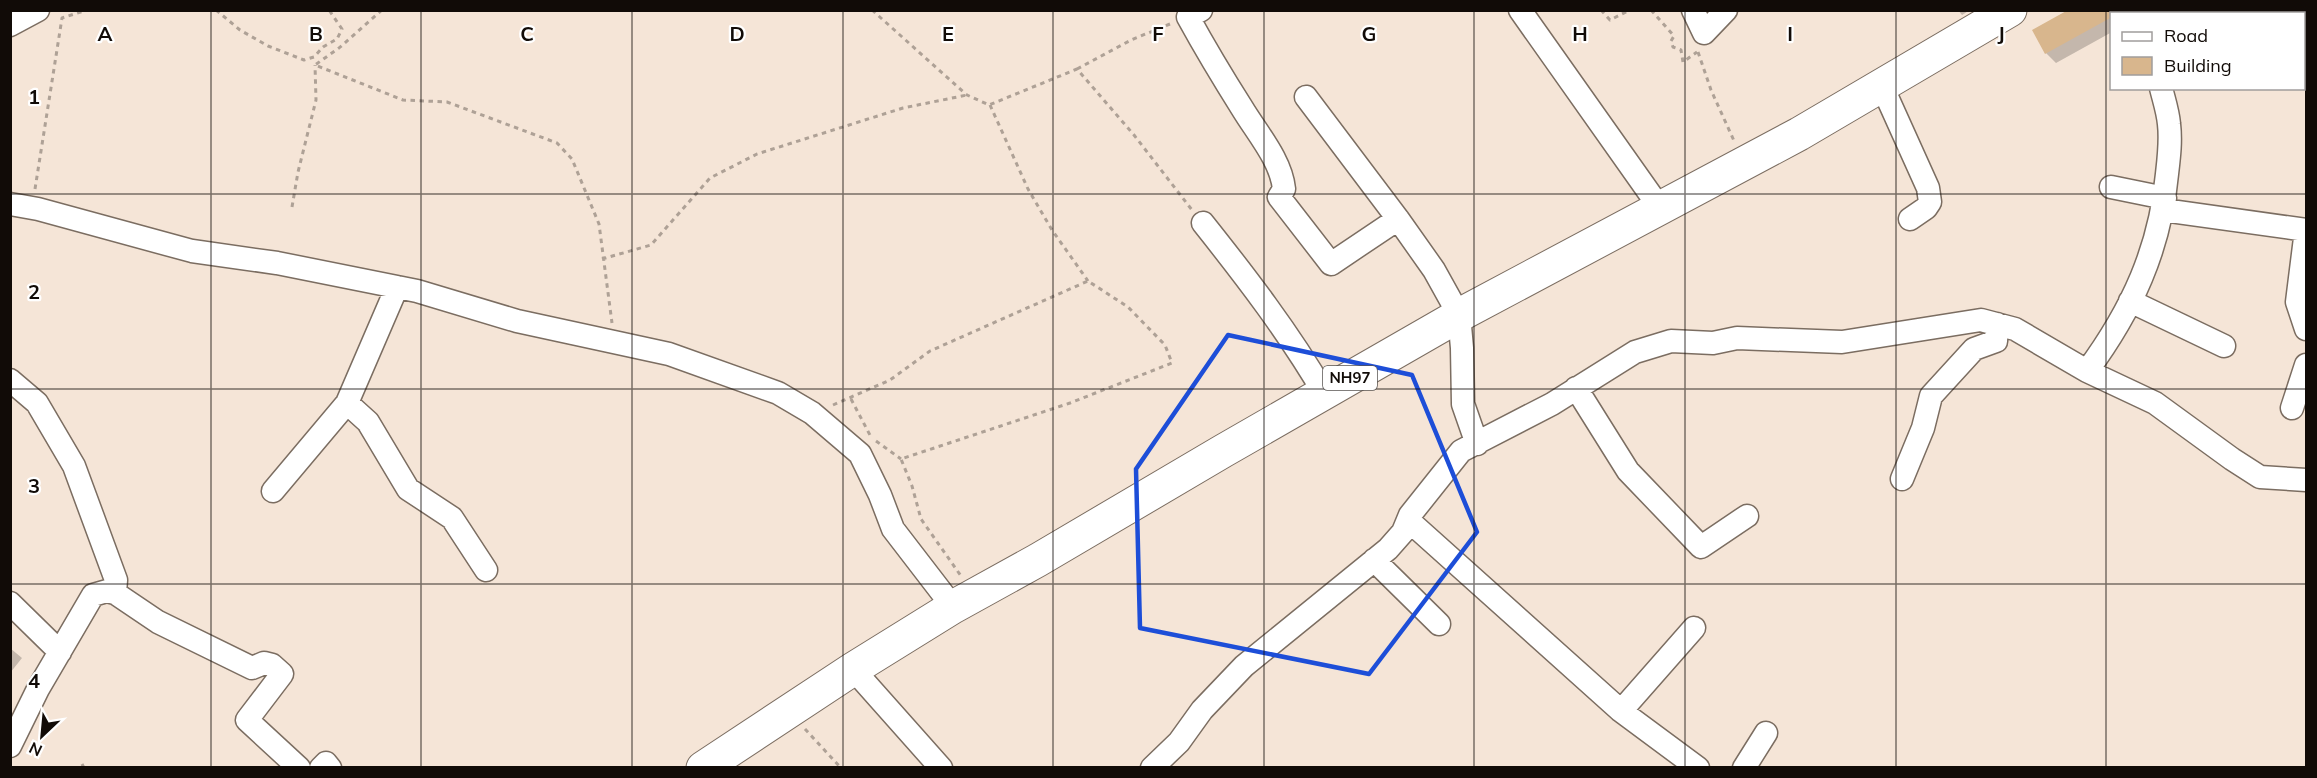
<svg xmlns="http://www.w3.org/2000/svg" width="2317" height="778" font-family="Mulish,sans-serif">
  <style>
    .shadow { fill: #0003 }
    .building { fill: #d8b68d }
    .lines { fill: none; stroke-linecap: round; stroke-linejoin: round }
    .minor-casing { stroke: #7b6d61; stroke-width: 25 }
    .highway-casing { stroke: #7b6d61; stroke-width: 35 }
    .path { stroke: #aea196; stroke-width: 3; stroke-dasharray: 4.5 4.5; stroke-linecap: butt }
    .minor { stroke: #fff; stroke-width: 22 }
    .highway { stroke: #fff; stroke-width: 33 }
    .marked { fill: none; stroke: #1d4ed8; stroke-width: 4.5; stroke-linejoin: round }
    .grid { fill: none; stroke: #110b07; stroke-width: 1.5; stroke-opacity: 0.55 }
    .labels { text-anchor: middle; stroke-width: 4.5; stroke-linejoin: round; paint-order: stroke }
    .shield { fill: #fff; stroke: #585451; stroke-width: 1.5 }
    .shield-label { font-size: 15px; font-weight: bold; fill: #110b07 }
    .grid-label { font-size: 20px; text-anchor: middle; font-weight: bold; fill: #110b07; stroke: #fff; stroke-width: 4.5; stroke-linejoin: round; paint-order: stroke }
  </style>
  <rect width="100%" height="100%" fill="#f5e5d7"/>
  <path class="shadow" d="M1958,10h12l-8,5z
    M2119,10l1,4h-8v18l-56,31 -10,-10 -12,-22z
    M2156,10h24l1,4h-24z
    M10,648l12,10 -12,15z"/>
  <path class="building" d="M2068,10h56l-12,4v3l-67,37 -13,-24z"/>
  <g class="lines">
    <defs>
      <path id="minor" d="M1201,10l-13,7c17,31 35,61 54,91 15,25 39,52 42,81l-5,8 52,67 67,-45
        M1520,10l140,198
        M1693,10l11,23 22,-23
        M2139,10v4
        M10,25l28,-15
        M1882,86l46,102 2,14 -4,6 -16,11
        M1306,97l92,122 36,51 25,45 3,33 1,56 14,40
        M2111,187l54,11
        M10,204l28,5 154,42 85,12 140,28 100,30 152,33 109,39 34,20 48,41 20,41 13,34 60,78
        M2163,210l143,20
        M1203,223c43,54 86,110 121,170
        M2306,230l-9,72 9,27
        M2130,301l94,45
        M2087,371c45,-61 73,-122 80,-197 2,-17 4,-33 2,-50 -1,-12 -5,-24 -8,-36
        M10,380l27,23 37,63 42,114 -1,13
        M1576,388l52,83 73,76 46,-31
        M347,403l21,19 40,67 44,29 34,52
        M2292,408l14,-43
        M1902,479l21,-51 8,-32 43,-47 22,-8 1,-17
        M273,491l74,-88 50,-116
        M1408,520l213,191 77,57
        M1374,560l65,64
        M10,603l50,49
        M853,669l88,99
        M1621,711l73,-83
        M10,746l28,-57 55,-94 14,-4 8,2 43,29 94,46 12,-5 8,2 10,9 -35,46 52,48
        M321,768l5,-5 4,5
        M1152,768l27,-26 23,-32 42,-44 144,-117 15,-17 7,-17 51,-64 91,-47 83,-52 36,-11 42,2 24,-5 105,4 139,-22 34,9 72,42 68,32 77,56 28,18 46,3
        M1744,768l22,-35"/>
      <path id="highway" d="M703,768l150,-99 100,-62 85,-47 185,-109 242,-139 334,-178 211,-124"/>
    </defs>
    <use href="#minor" class="minor-casing"/>
    <use href="#highway" class="highway-casing"/>
    <path class="path" d="M216,10l24,20 28,16 36,14 10,-3 9,-10 14,-8 5,-10 -13,-19
      M382,10l-43,38 -24,17 88,35 44,2 110,41 15,16 27,65 13,99
      M872,10l95,85 22,10 88,-36 57,66 58,75
      M1601,10l9,10 20,-10
      M1651,10l23,26 -3,5 2,6 8,3 2,12 14,-10
      M1698,52l13,38 24,53
      M1077,69l54,-29 39,-16
      M990,105l38,84 24,41 36,51
      M35,189l27,-171 25,-8
      M292,207l6,-35 18,-72 -1,-35
      M602,259l49,-14 59,-67 47,-24 146,-46 64,-13
      M851,399l20,38
      M833,405l57,-25 40,-29 158,-70 40,26 37,38 7,18 -102,40 -169,56 11,27 9,33 40,57
      M876,441l25,18
      M805,729l36,39
      M82,764l2,4"/>
    <use href="#minor" class="minor"/>
    <use href="#highway" class="highway"/>
  </g>
  <path class="marked" d="M1228,335l184,40 65,157 -108,142 -229,-46 -4,-159z"/>
  <path class="grid" d="M211,10v758M421,10v758M632,10v758M843,10v758M1053,10v758M1264,10v758M1474,10v758M1685,10v758M1896,10v758M2106,10v758M10,194h2296M10,389h2296M10,584h2296"/>
  <g class="labels">
    <rect class="shield" x="1323" y="366" width="54" height="24" rx="4.5"/>
    <g class="shield-label">
      <text x="1350" y="383">NH97</text>
    </g>
  </g>
  <g class="grid-label">
    <text x="105" y="41">A</text>
    <text x="316" y="41">B</text>
    <text x="527" y="41">C</text>
    <text x="737" y="41">D</text>
    <text x="948" y="41">E</text>
    <text x="1158" y="41">F</text>
    <text x="1369" y="41">G</text>
    <text x="1580" y="41">H</text>
    <text x="1790" y="41">I</text>
    <text x="2001" y="41">J</text>
    <text x="34" y="104">1</text>
    <text x="34" y="299">2</text>
    <text x="34" y="493">3</text>
    <text x="34" y="688">4</text>
  </g>
  <rect width="2317" height="778" fill="none" stroke="#110b07" stroke-width="24"/>
  <rect x="2110" y="12" width="195" height="78" fill="#ffffff" stroke="#a09d9c" stroke-width="1.5"/>
  <rect x="2122" y="32" width="30" height="9" fill="#ffffff" stroke="#a09d9c" stroke-width="1.5"/>
  <text x="2164" y="42" font-size="18" fill="#110b07">Road</text>
  <rect x="2122" y="57" width="30" height="18" fill="#d8b68d" stroke="#a09d9c" stroke-width="1.5"/>
  <text x="2164" y="72" font-size="18" fill="#110b07">Building</text>
  <g transform="translate(42 736) rotate(206)" stroke="#ffffff" stroke-width="4.5" paint-order="stroke">
  <path d="M0-4.5L10 22L0 15L-10 22Z" fill="#110b07"/>
  <text y="-9" font-size="16" font-weight="bold" text-anchor="middle" fill="#110b07">N</text>
  </g>
</svg>
